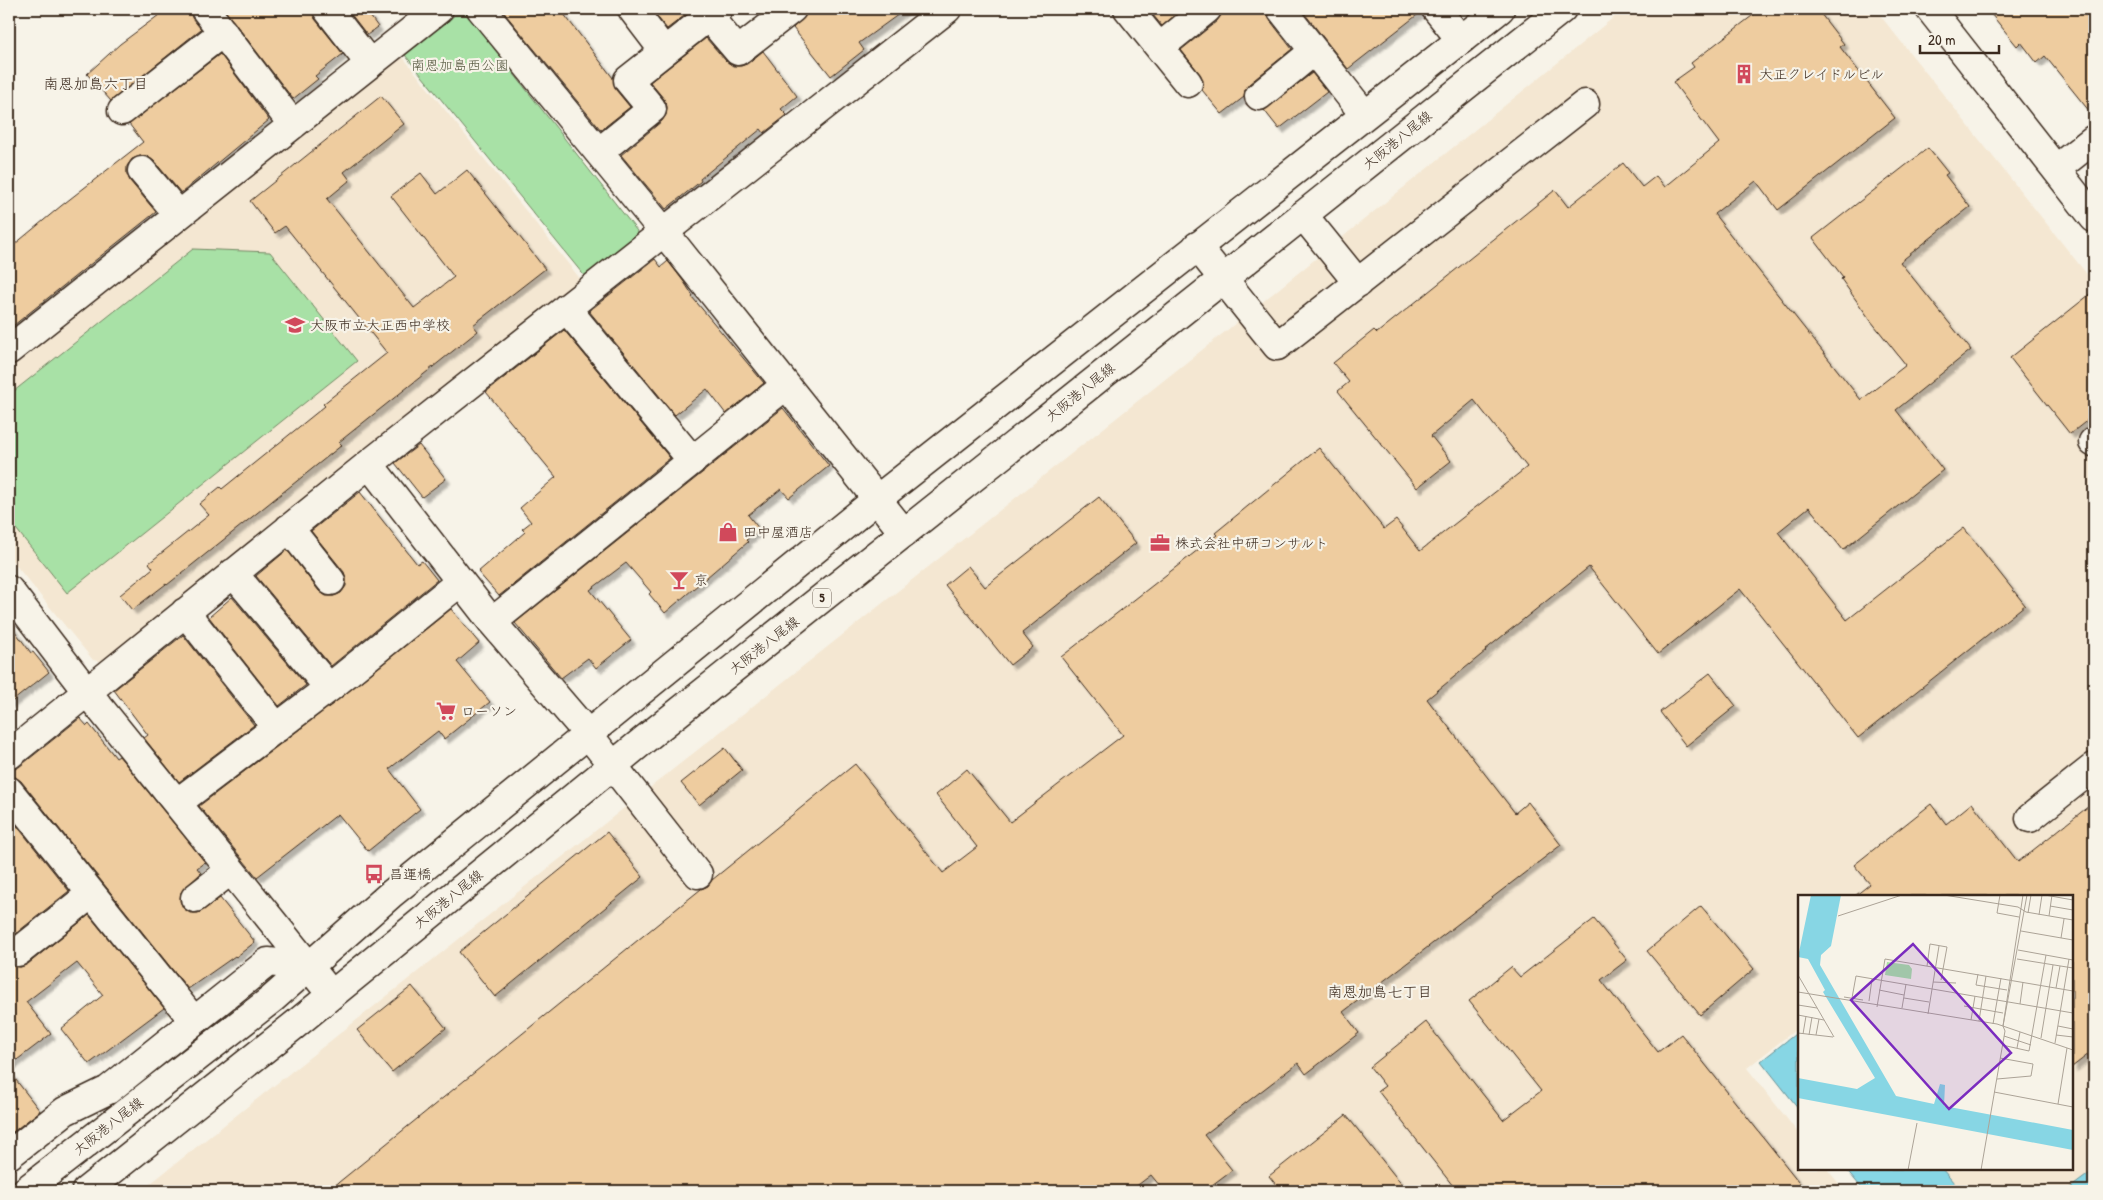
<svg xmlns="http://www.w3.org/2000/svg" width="2103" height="1200" font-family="'Patrick Hand','Klee One',sans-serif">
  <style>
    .built { fill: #f4e7d2 }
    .green { fill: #a8e1a6; stroke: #728662 }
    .water { fill: #87d6e4; stroke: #699195 }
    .building { fill: #eecc9f; stroke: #3b2a1e; filter: url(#shadow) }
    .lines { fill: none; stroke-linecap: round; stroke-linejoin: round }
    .minor-casing { stroke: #3b2a1e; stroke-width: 31 }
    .major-casing { stroke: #3b2a1e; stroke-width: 31 }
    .minor { stroke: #f7f3e8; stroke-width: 28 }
    .major { stroke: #f7f3e8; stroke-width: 28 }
    .labels { text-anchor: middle; stroke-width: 4.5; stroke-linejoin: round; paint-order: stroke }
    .shield { fill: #f7f3e8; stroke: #73665b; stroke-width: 1 }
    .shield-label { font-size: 12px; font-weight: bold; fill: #3b2a1e }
    .park-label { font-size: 14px; fill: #565840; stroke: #f7f3e8 }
    .poi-label { font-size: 14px; fill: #3b2a1e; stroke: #f7f3e8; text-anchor: start }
    .street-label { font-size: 14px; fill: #3b2a1e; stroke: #f7f3e8 }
    .neighbourhood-label { font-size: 15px; fill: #3b2a1e; stroke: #f7f3e8 }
    .inset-road { fill: none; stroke: #aca397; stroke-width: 1 }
    .view { fill: #7b2cbf; fill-opacity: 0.15; stroke: #7b2cbf; stroke-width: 2.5 }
    .inset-edge { fill: none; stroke: #3b2a1e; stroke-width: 2.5 }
  </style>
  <defs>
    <filter id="shadow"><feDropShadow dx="4.5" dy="4.5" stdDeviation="1" flood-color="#0004"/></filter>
  </defs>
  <rect width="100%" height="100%" fill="#f7f3e8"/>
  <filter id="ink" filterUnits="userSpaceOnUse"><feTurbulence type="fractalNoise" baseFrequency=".02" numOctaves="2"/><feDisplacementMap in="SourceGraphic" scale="10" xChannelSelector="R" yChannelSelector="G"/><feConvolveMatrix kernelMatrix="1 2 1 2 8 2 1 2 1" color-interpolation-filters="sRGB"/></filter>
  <g filter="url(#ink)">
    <path class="built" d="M1624,9h251l219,274v887l-28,21h-105l-19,-22h130v-273h-273v131l-52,41 52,66v35h28l18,22h-1704l1109,-879z
      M402,56l180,225 -479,381 -10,-2 -84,-103v-187z"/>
    <path class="green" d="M467,14l170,217 -2,9 -49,38 -181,-223 50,-40z
      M193,249l77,3 87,109 -290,232 -58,-73v-125z"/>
    <path class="water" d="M1799,1031v78l-38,-48z
      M1846,1169h96l19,22h-97z
      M2094,1170v21h-28z"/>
    <path class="building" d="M167,9h23l2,9 9,11 -90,72 -24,-27 33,-30z
      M224,9h88l3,10 28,35 -28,22 3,3 -25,20z
      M347,9h18l13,18 -11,8z
      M501,9h59l53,69 3,12 14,17 -29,23z
      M651,9h42l-26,20z
      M807,9h99l-47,34 5,7 -33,26 -38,-48 13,-13z
      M1148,9h34l-20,17z
      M1222,9h44l3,10 23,30 -43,35 -4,6 -1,7 -22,17 -20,-24 1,-9 -3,-7 -19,-24 36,-29 4,-6z
      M1301,9h120v3l-73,57z
      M1761,9h56l27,35 -4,3 55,71 -117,92 -22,-29 -42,33 147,186 45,-35 -35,-44 -30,-42 2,-2 -30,-39 115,-90 20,25 -3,2 25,32 -70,55 71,88 -75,60 47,60 -100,80 -34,-43 -31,25 69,88 117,-92 61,77 -167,133 -118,-149 -82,65 -69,-87 -104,83 1,1 -59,48 88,114 13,-11 33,43 -218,167 16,21 -53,41 -8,-11 -94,72 28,35 -28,21h-40l-13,-16 -21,16h-802l373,-302 7,-3 4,-6 143,-116 88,109 34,-26 -41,-52 31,-26 43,53 113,-87 -62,-78 156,-122 -2,-2 104,-85 65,81 12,-9 24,31 107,-84 -53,-67 -43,36 20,25 -34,27 -79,-97 11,-9 -16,-19 41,-33 3,3 178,-143 13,17 55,-44 19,24 14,-11 9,11 54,-44 -46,-61 21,-15 -3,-4z
      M1987,9h107v108l-49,-61 -8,7 -16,-21 -4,4z
      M706,38l20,23 7,5h8l6,-2 16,-13 34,45 -16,13 6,6 -23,18 -3,-4 -61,50 1,2 -35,28 -45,-54 41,-34 4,-6 1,-8 -3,-8 -14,-17z
      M220,54l49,66 -88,73 -27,-32 -7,-5h-7l-8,3 -5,7v8l3,7 26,31 -147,117v-80l52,-43 82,-64 -14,-18z
      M1312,73l15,19 -48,37 -15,-19z
      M381,96l23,28 -60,48 6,8 -23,19 87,109 40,-31 -63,-81 30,-23 16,21 30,-24 78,99 -72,56 5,6 -139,111 3,3 -175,140 -1,-1 -34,26 -12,-15 33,-27 -4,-5 60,-48 -10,-11 21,-17 2,2 103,-83 -2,-2 64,-51 -102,-127 -10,7 -25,-32z
      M655,259l6,8 7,-6 16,21 9,14 -1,1 72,86 -38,31 -19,-25 -32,26 -86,-104z
      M2094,291v124l-24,19 -60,-76z
      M564,330l106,128 -171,138 -21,-24 47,-40 -3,-3 9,-7 -11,-14 36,-31 -70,-85z
      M783,408l46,58 -40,32 -8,-9 -33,26 12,15 -14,10 2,2 -83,71 -16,-19 2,-2 -25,-29 -36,27 41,50 -35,28 -8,-10 -27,20 -46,-55z
      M419,445l27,34 -24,18 -27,-34z
      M360,492l57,72 5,-3 15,19 -106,86 -75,-90 31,-26 32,41 7,5h7l8,-3 5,-7v-8l-2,-6 -33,-41z
      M1099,497l37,46 -114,90 11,14 -23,18 -65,-80 23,-19 17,21z
      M232,597l74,88 -27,21 -70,-89z
      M451,609l28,34 -22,19 33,40 -46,37 -6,-8 -49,38 31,40 -52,42 -30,-37 -81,63 -58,-71 139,-106z
      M9,623l22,30 2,-1 16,20 -40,32z
      M183,635l71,90 -75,57 -35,-44 4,-3 -34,-45z
      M1710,673l26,33 -50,40 -26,-34z
      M80,718l7,8 2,-2 27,34 3,-2 86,106 -8,6 4,5 -20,19 -1,9 3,7 7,5h8l22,-15 35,44 -19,15 -1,-1 -47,33 -167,-208 -6,-4 -6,-1v-6l10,-3z
      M725,748l17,22 -43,35 -18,-22z
      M2094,802v248l-22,17v-171h-217l15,-12 -16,-19 77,-61 15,20 26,-21 46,59z
      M9,816l60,75 -60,48z
      M607,832l36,45 -148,120 -36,-45z
      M1701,906l53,63 -54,46 -53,-64z
      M89,915l75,93 -75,56 -28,-35 42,-34 -26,-32 -51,39 25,32 -42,32v-102l11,3 8,-3z
      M1594,919l33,41 -26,20 57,72 23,-18 125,157h-349l-79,-100 7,-5 -15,-19 56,-45 77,98 38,-29 -72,-90 42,-34 9,10z
      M412,986l34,42 -54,44 -35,-42z
      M9,1071l31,40 -31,24z
      M1346,1115l61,76h-126l-12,-15z"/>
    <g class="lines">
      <defs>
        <path id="minor" d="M205,9l88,116
          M327,9l43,55
          M481,9l183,223 240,301
          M632,9l32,42
          M1128,9l60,74
          M1281,9l83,105
          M1436,9l25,31
          M1930,9l164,209
          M708,16l30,35 54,-42
          M1160,47l47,-38
          M1259,96l55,-45
          M122,111l101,-79
          M599,152l53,-43 -24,-29 90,-71
          M2056,169l38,-30
          M142,171l37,44
          M1303,215l55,68
          M1197,246l80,100 308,-242
          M566,308l126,152
          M9,350l430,-341
          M2093,442l1,-1
          M369,464l123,158 96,112 110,140
          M289,528l42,53
          M233,573l96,115
          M9,590l78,102 244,302
          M185,612l92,116
          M492,622l293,-236
          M9,755l360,-291 578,-455
          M9,791l185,230
          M177,803l152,-115 131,-106
          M2030,818l64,-51
          M195,898l36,-28
          M18,952l73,-58
          M9,1155l56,-44 43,-21 160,-128 40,4"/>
        <path id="major" d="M25,1191l247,-192 118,-104 486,-395 624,-491
          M86,1191l210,-167 359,-293 907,-722"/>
      </defs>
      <use href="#minor" class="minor-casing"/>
      <use href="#major" class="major-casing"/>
      <use href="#minor" class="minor"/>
      <use href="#major" class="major"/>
    </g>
  </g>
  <defs>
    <symbol id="building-bare" viewBox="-9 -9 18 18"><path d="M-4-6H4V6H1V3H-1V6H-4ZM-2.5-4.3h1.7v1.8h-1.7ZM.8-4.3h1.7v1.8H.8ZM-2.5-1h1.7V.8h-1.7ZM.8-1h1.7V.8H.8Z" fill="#d1495b" stroke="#f7f3e8" stroke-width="2.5" paint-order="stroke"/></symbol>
    <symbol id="school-bare" viewBox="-9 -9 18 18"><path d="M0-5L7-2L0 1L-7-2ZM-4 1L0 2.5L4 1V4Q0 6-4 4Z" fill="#d1495b" stroke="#f7f3e8" stroke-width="2.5" paint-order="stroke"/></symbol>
    <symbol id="shop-bare" viewBox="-9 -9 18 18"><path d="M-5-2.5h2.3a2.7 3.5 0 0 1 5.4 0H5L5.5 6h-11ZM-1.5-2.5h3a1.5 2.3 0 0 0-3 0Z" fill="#d1495b" stroke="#f7f3e8" stroke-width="2.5" paint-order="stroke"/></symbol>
    <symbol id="office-bare" viewBox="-9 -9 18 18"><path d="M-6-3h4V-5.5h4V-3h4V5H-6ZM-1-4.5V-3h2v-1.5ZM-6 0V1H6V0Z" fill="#d1495b" stroke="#f7f3e8" stroke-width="2.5" paint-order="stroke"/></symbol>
    <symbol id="bar-bare" viewBox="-9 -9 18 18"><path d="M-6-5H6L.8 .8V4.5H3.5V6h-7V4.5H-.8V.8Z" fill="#d1495b" stroke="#f7f3e8" stroke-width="2.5" paint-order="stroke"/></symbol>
    <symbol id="supermarket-bare" viewBox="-9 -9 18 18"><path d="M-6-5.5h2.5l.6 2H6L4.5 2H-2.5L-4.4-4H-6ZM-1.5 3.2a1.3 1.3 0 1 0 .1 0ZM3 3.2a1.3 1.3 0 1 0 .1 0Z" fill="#d1495b" stroke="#f7f3e8" stroke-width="2.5" paint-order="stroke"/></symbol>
    <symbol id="bus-bare" viewBox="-9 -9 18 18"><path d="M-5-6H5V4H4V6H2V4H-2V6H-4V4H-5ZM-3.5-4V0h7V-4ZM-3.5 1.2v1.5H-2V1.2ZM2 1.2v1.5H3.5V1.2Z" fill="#d1495b" stroke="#f7f3e8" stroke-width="2.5" paint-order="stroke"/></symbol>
  </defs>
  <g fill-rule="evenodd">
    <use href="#building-bare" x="1730" y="60" width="28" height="28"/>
    <use href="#school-bare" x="281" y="311" width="28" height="28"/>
    <use href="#shop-bare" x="714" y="518" width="28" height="28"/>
    <use href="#office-bare" x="1146" y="529" width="28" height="28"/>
    <use href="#bar-bare" x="665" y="566" width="28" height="28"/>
    <use href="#supermarket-bare" x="432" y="697" width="28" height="28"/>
    <use href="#bus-bare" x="360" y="860" width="28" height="28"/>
  </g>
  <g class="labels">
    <rect class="shield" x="813" y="588.5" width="18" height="19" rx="4"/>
    <g class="shield-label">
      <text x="822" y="602">5</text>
    </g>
    <g class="park-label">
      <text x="460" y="70">南恩加島西公園</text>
    </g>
    <g class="poi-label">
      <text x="1759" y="79">大正クレイドルビル</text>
      <text x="310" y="330">大阪市立大正西中学校</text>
      <text x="743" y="537">田中屋酒店</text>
      <text x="1175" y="548">株式会社中研コンサルト</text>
      <text x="694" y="585">京</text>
      <text x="461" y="716">ローソン</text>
      <text x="389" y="879">昌運橋</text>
    </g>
    <g class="street-label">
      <text transform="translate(1397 140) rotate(-39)" y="5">大阪港八尾線</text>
      <text transform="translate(1080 392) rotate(-39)" y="5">大阪港八尾線</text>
      <text transform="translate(764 645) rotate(-38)" y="5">大阪港八尾線</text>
      <text transform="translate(448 899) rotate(-39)" y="5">大阪港八尾線</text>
      <text transform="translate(108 1126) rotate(-38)" y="5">大阪港八尾線</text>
    </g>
    <g class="neighbourhood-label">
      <text x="96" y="89">南恩加島六丁目</text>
      <text x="1380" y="997">南恩加島七丁目</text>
    </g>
  </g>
  <g transform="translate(1798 895)">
    <rect width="275" height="275" fill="#f7f3e8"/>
    <path d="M89,67l22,3 3,4 -1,10 -26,-4z" fill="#a8e1a6"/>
    <path d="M13,0h30l-10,51 -10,9 -1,10 76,131 38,8 6,-20 5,1 -1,21 129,24v20l-275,-52v-20l59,11 18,-11 -52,-86 2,-2 -17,-31 -10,-2z" fill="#87d6e4"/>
    <path class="inset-road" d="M146,0l74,12 8,5 47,8M202,0l-3,18 22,4M247,0l28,5M252,11l23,4M230,18l3,-18M241,20l3,-20M40,21l64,-21M251,21l3,-21M223,36l52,9M263,43l3,-19M220,55l55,10M219,64l56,9M129,71l3,-22 17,3 -6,33M180,79l-2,11 31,5M0,80l36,62M135,87l23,1M258,93l4,-22M81,95l25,5M0,97l199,32 76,26M46,102l19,3M54,103l4,-22 217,37M106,103l25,4M71,106l3,-22M222,109l3,-22M0,110l19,3M166,111l39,7M79,112l8,-48 188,32M104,113l4,-24M130,119l11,-68M0,120l26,5M173,125l4,-24M181,126l7,-45M195,129l8,-46M205,131l24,-131M205,131l20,-131M260,131l15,3M0,138l35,4M5,139l3,-18M11,140l3,-18M18,140l3,-16M258,140l17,2M206,141l27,9M243,143l12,-73M257,148l14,-84M204,150l27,6 17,-96M219,153l3,-16M199,184l34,-3 2,-12 -33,-6M196,197l79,15M260,209l9,-56M110,275l9,-47M183,275l24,-139 -2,-5"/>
    <path class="view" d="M115,49l98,109 -62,56 -98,-109z"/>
    <rect width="275" height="275" class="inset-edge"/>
  </g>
  <rect width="2103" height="1200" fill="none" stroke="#f7f3e8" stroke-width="30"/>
  <rect x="15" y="15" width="2073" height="1170" fill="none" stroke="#3b2a1e" stroke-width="2" filter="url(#ink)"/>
  <path d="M1920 45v8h79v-8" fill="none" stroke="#3b2a1e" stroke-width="2.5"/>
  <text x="1928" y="45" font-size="15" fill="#3b2a1e" stroke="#f7f3e8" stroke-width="4" paint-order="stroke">20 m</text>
</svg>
